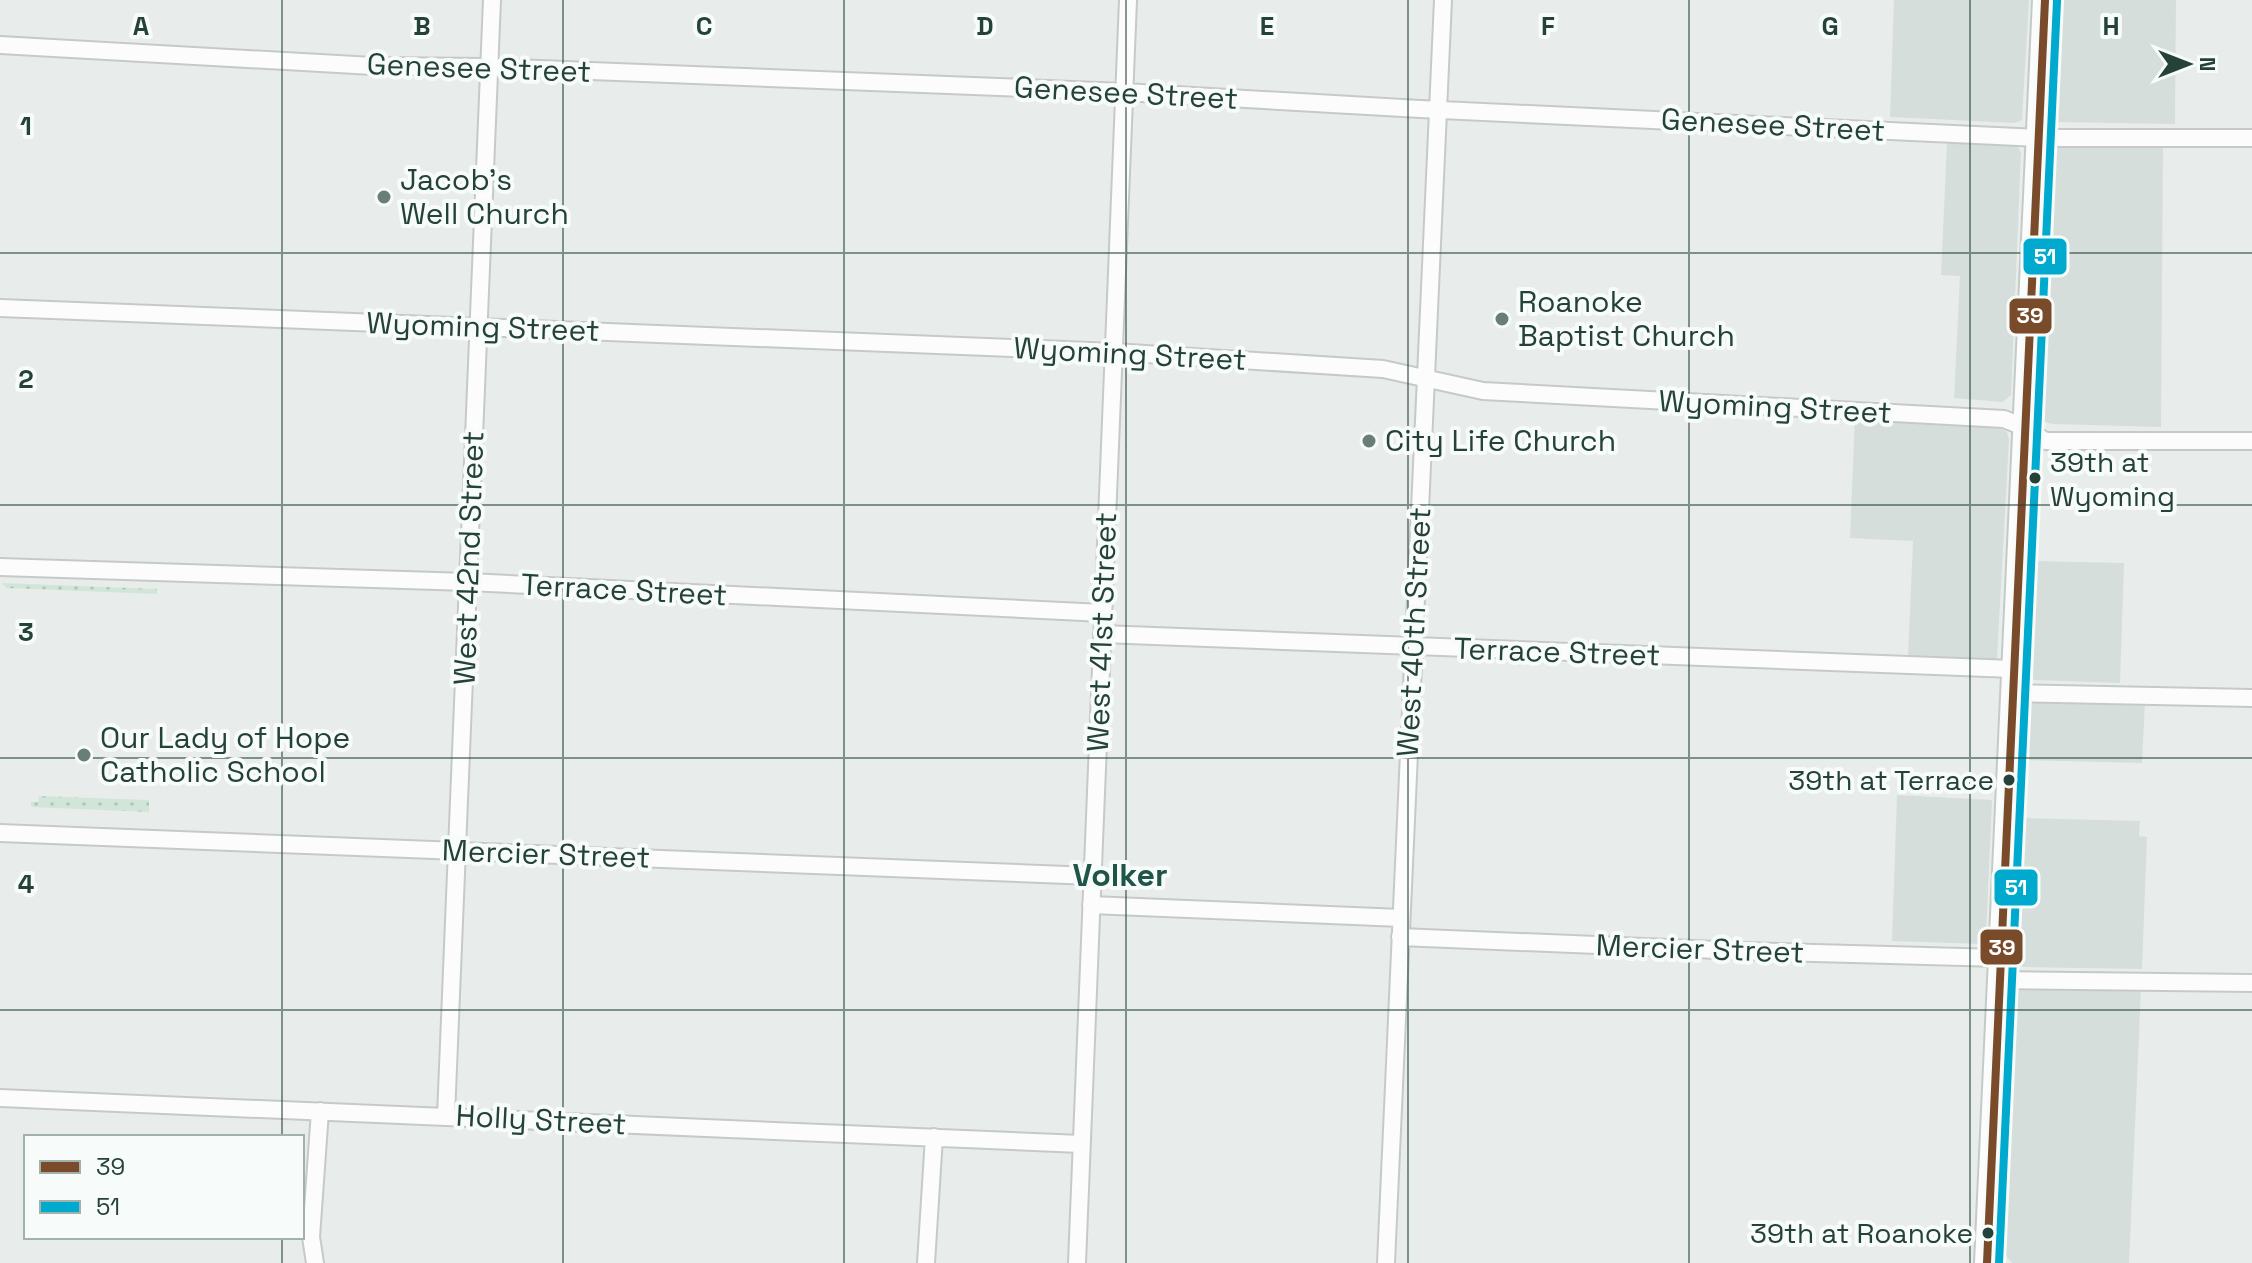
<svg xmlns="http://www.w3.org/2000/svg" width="2252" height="1263" font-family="'Space Grotesk',sans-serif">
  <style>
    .built { fill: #d6dedb }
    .grass { fill: url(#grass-dots) }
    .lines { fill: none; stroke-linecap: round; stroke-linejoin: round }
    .street-casing { stroke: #c5cac8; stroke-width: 20 }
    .secondary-casing { stroke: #c3cbc8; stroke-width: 28 }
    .street { stroke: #fcfcfc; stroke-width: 16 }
    .secondary { stroke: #fcfcfc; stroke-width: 24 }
    .bus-1-casing { stroke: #f7fbf9; stroke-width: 14 }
    .bus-2-casing { stroke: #f7fbf9; stroke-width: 14 }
    .bus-1 { stroke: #7a4b2a; stroke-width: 8 }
    .bus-2 { stroke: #00a9ce; stroke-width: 8 }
    .grid { fill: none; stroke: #24423a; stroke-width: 2; stroke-opacity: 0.55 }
    .poi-dot { fill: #697e78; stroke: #f7fbf9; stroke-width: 3 }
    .bus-dot { fill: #24423a; stroke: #f7fbf9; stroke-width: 3 }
    .labels { text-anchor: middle; stroke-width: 8; stroke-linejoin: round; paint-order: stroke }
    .bus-label { font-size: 28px; fill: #24423a; stroke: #f7fbf9; text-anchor: end }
    .street-label { font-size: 30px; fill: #24423a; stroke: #f7fbf9 }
    .poi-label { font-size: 30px; fill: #24423a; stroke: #f7fbf9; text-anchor: start }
    .neighbourhood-label { font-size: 32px; font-weight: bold; fill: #1f5548; stroke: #f7fbf9 }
    .grid-label { font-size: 26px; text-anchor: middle; font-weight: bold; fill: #24423a; stroke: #f7fbf9; stroke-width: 8; stroke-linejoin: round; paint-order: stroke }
    .line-badge { stroke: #f7fbf9; stroke-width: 3 }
    .badge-label { font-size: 22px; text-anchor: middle; font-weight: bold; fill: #fff }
  </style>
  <defs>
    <pattern id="grass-dots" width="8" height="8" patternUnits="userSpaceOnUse" patternTransform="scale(2)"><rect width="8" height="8" fill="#d1e6d8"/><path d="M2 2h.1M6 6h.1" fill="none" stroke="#b3c6ba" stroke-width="1.8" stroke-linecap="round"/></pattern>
  </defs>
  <rect width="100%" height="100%" fill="#e8edeb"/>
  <path class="built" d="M1894,0h135l-7,120 -8,3 -124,-6z
    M2059,0h117l-1,124 -119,-2 -2,-10z
    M1947,143l67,2 4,2 3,6 -10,242 -8,7 -49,-4 6,-122 -19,-1z
    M2057,146h106l-2,281 -108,-3 -8,-2 -3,-6 9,-262z
    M1855,416l139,9 13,7 2,7 -12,220 -89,-3 5,-115 -63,-3z
    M2035,561l89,2 -4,120 -86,-3 -4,-3z
    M2038,701l107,2 -3,60 -118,-3 3,-51 4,-7z
    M1897,795l95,5 -6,137 -5,7 -89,-3z
    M2021,818l119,3 -1,15 8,1 -5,132 -119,-2 -5,-3 -2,-5z
    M2022,989h119l-12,274h-117l-8,-10 10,-259z"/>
  <path class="grass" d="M2,583l155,6v5l-151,-6z
    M39,796l110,4v12l-118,-5v-5h7z"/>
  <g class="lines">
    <defs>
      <path id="street" d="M0,45l373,21 117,1 634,25 296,17 618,29h214
        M0,308l1114,44 269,17 100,22 521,28 20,8 21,14h207
        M0,567l468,15 635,31
        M1102,634l911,35
        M2012,693l240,5
        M0,833l1092,43
        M1091,905l310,13
        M1400,937l342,14 258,7
        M1999,980l253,3
        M0,1098l1081,46
        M446,1116l46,-1116
        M315,1263l-4,-26 9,-126
        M926,1263l8,-126
        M1077,1263l51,-1263
        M1386,1263l57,-1263"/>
      <path id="secondary" d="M1987,1263l58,-1263"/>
    </defs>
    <use href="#street" class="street-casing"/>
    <use href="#secondary" class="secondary-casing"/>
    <use href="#street" class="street"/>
    <use href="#secondary" class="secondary"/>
    <defs>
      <path id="bus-1" d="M1987,1263l58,-1263"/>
      <path id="bus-2" d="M1999,1263l58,-1262"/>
    </defs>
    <use href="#bus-1" class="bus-1-casing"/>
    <use href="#bus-2" class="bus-2-casing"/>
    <use href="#bus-1" class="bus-1"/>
    <use href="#bus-2" class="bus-2"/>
  </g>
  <path class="grid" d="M282,0v1137M563,0v1263M844,0v1263M1126,0v1263M1408,0v1263M1689,0v1263M1970,0v1263M0,253h2252M0,505h2252M0,758h2252M0,1010h2252M282,1237v26"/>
  <g class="poi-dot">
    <circle cx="384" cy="197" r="8"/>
    <circle cx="1502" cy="319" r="8"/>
    <circle cx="1369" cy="441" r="8"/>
    <circle cx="84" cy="755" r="8"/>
  </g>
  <g class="bus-dot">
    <circle cx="2035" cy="478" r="7"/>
    <circle cx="2009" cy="780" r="7"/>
    <circle cx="1988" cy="1233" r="7"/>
  </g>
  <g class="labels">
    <g class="bus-label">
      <text x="2050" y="472" text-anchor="start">39th at<tspan x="2050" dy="34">Wyoming</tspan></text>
      <text x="1994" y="790">39th at Terrace</text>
      <text x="1973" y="1243">39th at Roanoke</text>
    </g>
    <g class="street-label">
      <text transform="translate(479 68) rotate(2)" y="10">Genesee Street</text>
      <text transform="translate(1126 93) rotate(3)" y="10">Genesee Street</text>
      <text transform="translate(1773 125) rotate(3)" y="10">Genesee Street</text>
      <text transform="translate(483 327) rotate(2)" y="10">Wyoming Street</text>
      <text transform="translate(1130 354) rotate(3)" y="10">Wyoming Street</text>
      <text transform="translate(1775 407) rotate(3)" y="10">Wyoming Street</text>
      <text transform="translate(469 558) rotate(-88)" y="10">West 42nd Street</text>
      <text transform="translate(624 590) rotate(3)" y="10">Terrace Street</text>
      <text transform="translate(1102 632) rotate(-88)" y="10">West 41st Street</text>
      <text transform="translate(1414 632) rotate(-87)" y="10">West 40th Street</text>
      <text transform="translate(1557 652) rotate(2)" y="10">Terrace Street</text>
      <text transform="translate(546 854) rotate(2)" y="10">Mercier Street</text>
      <text transform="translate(1700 949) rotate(2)" y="10">Mercier Street</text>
      <text transform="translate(541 1120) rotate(3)" y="10">Holly Street</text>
    </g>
    <g class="poi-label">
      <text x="400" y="190">Jacob's<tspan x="400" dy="34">Well Church</tspan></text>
      <text x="1518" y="312">Roanoke<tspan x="1518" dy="34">Baptist Church</tspan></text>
      <text x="1385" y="451">City Life Church</text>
      <text x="100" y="748">Our Lady of Hope<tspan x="100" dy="34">Catholic School</tspan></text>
    </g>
    <g class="neighbourhood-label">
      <text x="1120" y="886">Volker</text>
    </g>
  </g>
  <g class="grid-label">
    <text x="141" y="35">A</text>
    <text x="422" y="35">B</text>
    <text x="704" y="35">C</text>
    <text x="985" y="35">D</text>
    <text x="1267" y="35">E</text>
    <text x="1548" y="35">F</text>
    <text x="1830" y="35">G</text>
    <text x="2111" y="35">H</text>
    <text x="26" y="135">1</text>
    <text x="26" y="388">2</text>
    <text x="26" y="641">3</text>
    <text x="26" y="893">4</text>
  </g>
  <g class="line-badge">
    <rect x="2022" y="237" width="46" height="39" rx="8" fill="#00a9ce"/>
    <rect x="2008" y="297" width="45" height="38" rx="8" fill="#7a4b2a"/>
    <rect x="1993" y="868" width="46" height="39" rx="8" fill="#00a9ce"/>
    <rect x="1979" y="928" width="45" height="38" rx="8" fill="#7a4b2a"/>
  </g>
  <g class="badge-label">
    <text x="2045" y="264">51</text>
    <text x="2030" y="323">39</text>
    <text x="2016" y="895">51</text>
    <text x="2002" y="955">39</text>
  </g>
  <rect x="24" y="1135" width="280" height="104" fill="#f7fbf9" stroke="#a3b1ad" stroke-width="2"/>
  <rect x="40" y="1161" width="40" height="12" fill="#7a4b2a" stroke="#a3b1ad" stroke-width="2"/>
  <text x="96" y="1175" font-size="24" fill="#24423a">39</text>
  <rect x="40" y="1201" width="40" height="12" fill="#00a9ce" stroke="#a3b1ad" stroke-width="2"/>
  <text x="96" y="1215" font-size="24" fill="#24423a">51</text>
  <g transform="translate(2188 64) rotate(90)" stroke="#f7fbf9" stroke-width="6" paint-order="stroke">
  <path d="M0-6L14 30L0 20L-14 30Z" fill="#24423a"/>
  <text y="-12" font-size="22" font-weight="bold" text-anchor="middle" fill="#24423a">N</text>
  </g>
</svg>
